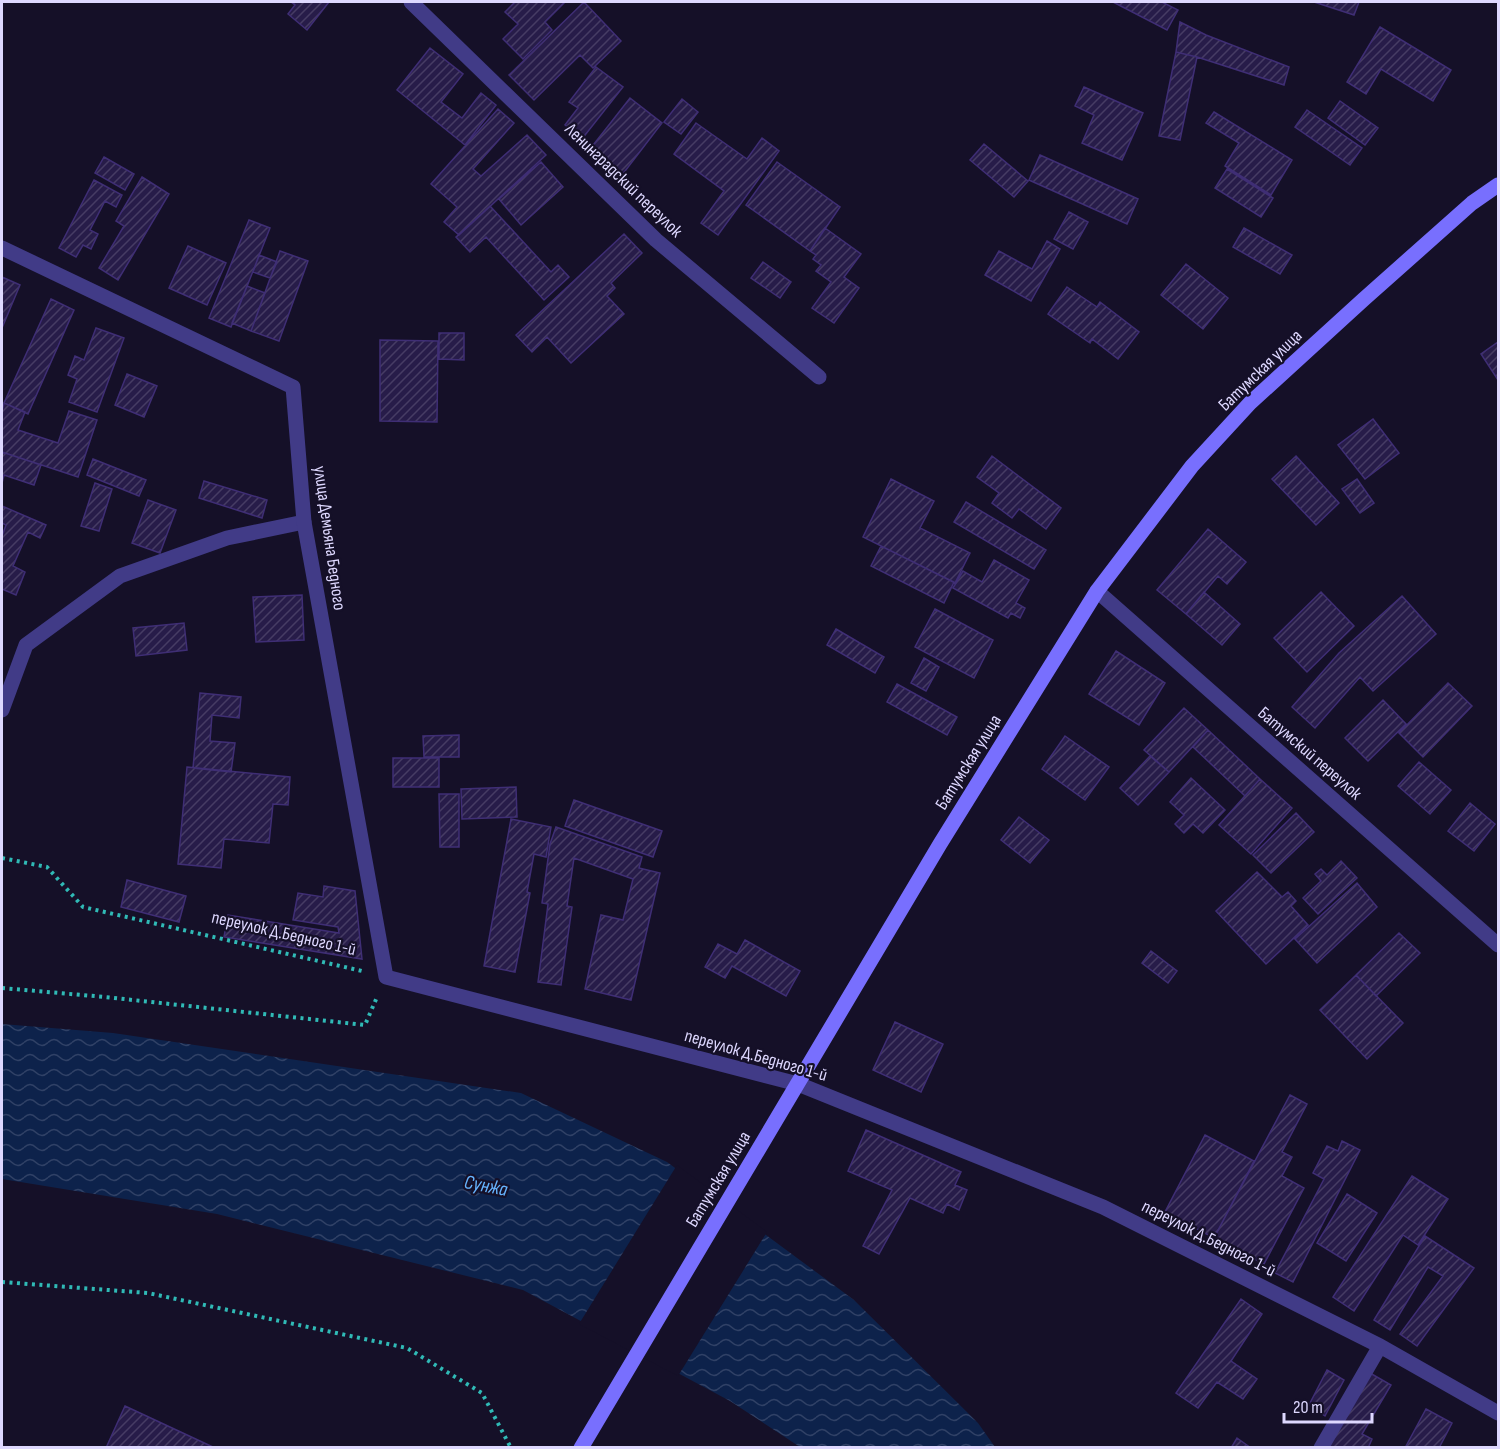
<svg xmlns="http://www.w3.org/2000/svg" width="1500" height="1449" font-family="'Sofia Sans Condensed',sans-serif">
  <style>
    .water { fill: url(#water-waves) }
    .pier { fill: #151028 }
    .building { fill: url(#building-hatch); stroke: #3f2e75; stroke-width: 1.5 }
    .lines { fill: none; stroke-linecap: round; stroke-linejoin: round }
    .path { stroke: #30bab6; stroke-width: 4; stroke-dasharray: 3 4.5; stroke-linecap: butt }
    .lane { stroke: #413b87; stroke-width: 15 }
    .street { stroke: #413b87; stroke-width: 15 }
    .secondary { stroke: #786ffe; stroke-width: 15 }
    .labels { text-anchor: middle; stroke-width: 4.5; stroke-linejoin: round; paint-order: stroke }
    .street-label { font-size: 18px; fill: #ded8ff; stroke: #151028 }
    .water-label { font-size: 20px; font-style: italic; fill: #66b3fe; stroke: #151028 }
  </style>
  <defs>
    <pattern id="water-waves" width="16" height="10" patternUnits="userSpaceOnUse" patternTransform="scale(1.5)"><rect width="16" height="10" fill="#0d224b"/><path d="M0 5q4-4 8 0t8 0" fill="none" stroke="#304166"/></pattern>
    <pattern id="building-hatch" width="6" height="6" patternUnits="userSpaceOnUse" patternTransform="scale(1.5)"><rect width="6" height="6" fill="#271c49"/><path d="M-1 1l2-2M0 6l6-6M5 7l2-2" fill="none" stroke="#463c64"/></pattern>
  </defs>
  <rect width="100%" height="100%" fill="#151028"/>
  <path class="water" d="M2,1024l111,9 408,60 146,69 187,138 124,123 17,24h-195l-70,-46 -207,-111 -306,-76 -215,-35z"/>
  <path class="pier" d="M677,1165l90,67 -89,144 -99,-52z"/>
  <path class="building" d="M291,2h38l-22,28 -19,-16 7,-9z
    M515,2h50l-20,20 7,8 -29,29 -20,-20 15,-15 -13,-12z
    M584,2l37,39 -28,27 -13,-13 -46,45 -25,-25z
    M1113,2h49l16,8 -11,20z
    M1314,2h45l-5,13z
    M1180,22l26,13 83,32 -5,18 -87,-28 -21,-5z
    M1380,27l71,43 -18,31 -52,-32 -15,25 -19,-12z
    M430,48l33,26 -22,28 21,16 19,-25 15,12 -31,40 -68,-55z
    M1176,52l21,5 -17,83 -21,-4z
    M596,67l27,20 -41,52 -17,-14 13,-17 -9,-6z
    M1084,87l59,26 -21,47 -40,-17 12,-28 -19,-9z
    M630,98l32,25 -43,56 -32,-26z
    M682,99l16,13 -17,22 -17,-12z
    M1340,101l38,27 -13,17 -37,-27z
    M498,109l16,14 -41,46 8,7 46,-41 19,20 -87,80 -15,-13 13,-15 -26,-23z
    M1307,110l55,38 -12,17 -55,-38z
    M1214,112l78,48 -21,35 -46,-29 14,-23 -33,-20z
    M696,123l51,36 15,-21 17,13 -61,84 -17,-12 23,-32 -50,-37z
    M984,144l44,37 -14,16 -44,-37z
    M1040,155l98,44 -11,25 -98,-44z
    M104,157l30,17 -9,16 -30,-17z
    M541,162l22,25 -42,38 -22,-26z
    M777,162l63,45 -30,44 -64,-46z
    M1227,169l46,29 -12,19 -46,-29z
    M142,177l27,17 -51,86 -19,-12 25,-42 -8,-5z
    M94,180l28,15 -6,12 -11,-6 -15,29 8,4 -7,15 -8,-4 -7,12 -17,-9z
    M490,206l61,66 7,-7 11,12 -25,23 -58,-63 -16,15 -14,-15z
    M1069,212l19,10 -15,27 -19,-10z
    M249,220l21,8 -39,99 -22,-9z
    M825,228l36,26 -17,23 15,11 -25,35 -22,-15 19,-26 -15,-11 5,-6 -8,-6 3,-4 -6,-4z
    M1244,228l48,27 -12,19 -47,-27z
    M624,234l18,19 -31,30 4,5 -8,8 17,18 -53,49 -24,-26 -15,15 -16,-17z
    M1047,241l13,8 -29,52 -46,-26 14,-24 33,18z
    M188,246l38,17 -19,42 -38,-17z
    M280,251l28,10 -29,80 -28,-10z
    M259,255l18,7 -7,16 -17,-6z
    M763,262l28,20 -11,16 -29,-20z
    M1186,264l42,34 -25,31 -42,-34z
    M2,277l18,8 -18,43z
    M247,286l18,7 -14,38 -19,-8z
    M1067,287l30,20 3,-5 39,30 -21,27 -26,-20 -2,4 -42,-29z
    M51,299l23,11 -46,104 -24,-11z
    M96,328l28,10 -27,74 -28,-10 8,-23 -9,-4 7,-19 9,4z
    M439,333h25v27l-25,-1z
    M380,340l58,1 -1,81 -57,-1z
    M1498,342v38l-17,-26z
    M127,374l30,12 -13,31 -29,-12z
    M4,403l21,9 -7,18 40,13 11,-32 28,9 -19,57 -76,-25v-41z
    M1373,419l26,34 -34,26 -27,-34z
    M2,452l39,13 -7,20 -30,-10 -2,8z
    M992,456l69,52 -15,21 -27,-20 -7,9 -20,-15 7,-10 -22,-16z
    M1296,456l43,47 -23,22 -44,-46z
    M93,459l53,21 -7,16 -52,-21z
    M891,479l43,22 -14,27 50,25 -15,30 -92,-46z
    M1357,479l17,24 -14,10 -18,-24z
    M204,481l63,19 -5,18 -63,-20z
    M95,483l17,6 -13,42 -18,-5z
    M148,500l28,10 -16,43 -28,-10z
    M966,502l80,48 -12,19 -80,-47z
    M2,506l44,19 -6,13 -12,-6 -15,34 12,6 -9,23 -14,-6v-53l4,-11 -4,-2z
    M1208,529l38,33 -19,22 -9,-8 -32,38 -29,-24z
    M881,546l73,36 -10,21 -73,-37z
    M994,560l35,20 -13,23 9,5 -5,10 -9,-5 -3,5 -55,-30 10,-17 19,11z
    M1204,592l36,32 -18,21 -36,-31z
    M1321,592l33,34 -47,46 -33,-34z
    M302,595l2,45 -48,2 -3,-45z
    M1402,596l34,38 -63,57 -13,-14 -45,51 -23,-21 47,-54z
    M935,609l58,31 -19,38 -59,-31z
    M184,623l3,27 -51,6 -3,-28z
    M836,629l48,28 -9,16 -48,-28z
    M1116,651l49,32 -26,42 -50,-31z
    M924,658l15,9 -13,24 -15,-8z
    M1448,683l24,23 -49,51 -24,-24z
    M897,684l60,33 -10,18 -60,-33z
    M200,693l41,4 -2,21 -27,-3 -2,26 25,2 -4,29 -38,-4z
    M1383,700l23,24 -38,37 -23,-23z
    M1184,708l24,22 -39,42 -25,-22z
    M1208,730l52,49 -15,17 -52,-49z
    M459,735v22h-35l-1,-21z
    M1065,736l44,31 -24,33 -43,-31z
    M1150,756l19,16 -31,33 -18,-17z
    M393,758h46v29h-46z
    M1419,762l32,28 -21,24 -32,-28z
    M187,767l103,10 -2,28 -15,-1 -4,39 -45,-4 -3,29 -43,-4z
    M1191,778l34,32 -22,23 -10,-9 -9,9 -9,-9 9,-9 -14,-13z
    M1260,779l32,29 -41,46 -32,-29z
    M516,787l1,30 -55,2 -1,-30z
    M439,794h20v53h-19z
    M574,800l88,31 -9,26 -88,-31z
    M1470,803l25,21 -21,27 -26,-20z
    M1296,813l18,19 -43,41 -18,-18z
    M1019,817l30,23 -19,23 -29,-23z
    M511,819l40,8 -5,30 -12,-3 -7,38 3,1 -15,79 -31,-6z
    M556,827l86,30 -3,11 21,5 -29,127 -46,-11 16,-74 22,5 10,-41 -59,-21 -7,48 5,1 -11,78 -23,-3 10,-78 -6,-1 8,-59z
    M1341,861l16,17 -39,36 -15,-16 18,-17 -6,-7 6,-5 6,6z
    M1257,872l25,25 6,-5 8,9 -5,5 17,19 -42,39 -50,-53z
    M127,880l59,16 -7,26 -58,-15z
    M1357,883l20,24 -60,56 -22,-24z
    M324,886l31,5 7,68 -138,-22 4,-22 111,18 -1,-6 -45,-7 5,-27 25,4z
    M1399,933l21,20 -44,43 -20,-21z
    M745,940l55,31 -14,25 -54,-30 -7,12 -20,-11 13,-23 19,10z
    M1151,951l26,20 -9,12 -26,-20z
    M1356,975l47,48 -36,36 -47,-49z
    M895,1022l48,22 -22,48 -48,-22z
    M1290,1095l17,9 -25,48 10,5 -10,19 22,12 -40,76 -50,-26z
    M866,1130l95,42 -6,13 12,5 -8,20 -12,-6 -4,9 -33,-15 -31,56 -16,-8 29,-56 -44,-19z
    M1205,1135l49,26 -40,77 -49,-26z
    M1342,1141l18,9 -67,132 -18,-9 49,-94 -11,-6 14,-27 11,5z
    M1412,1176l36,23 -30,46 -15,-10 -49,76 -21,-14z
    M1347,1194l30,19 -31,48 -29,-18z
    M1425,1236l49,32 -57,78 -17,-12 43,-58 -15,-9 -38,63 -16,-10z
    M1241,1299l21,15 -31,47 26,18 -14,20 -26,-17 -19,26 -22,-15z
    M1327,1370l17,10 -19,36 -16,-11z
    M1370,1373l21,12 -29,49 10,5 -4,9h-41z
    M125,1406l90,42h-109z
    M1426,1409l26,14 -13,25h-34z
    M1237,1438l14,10h-20z"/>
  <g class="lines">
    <path class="path" d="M2,858l45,9 36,40 279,64
      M2,988l103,9 260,28 12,-28
      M2,1282l146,11 259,55 75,45 29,55"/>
    <path class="lane" d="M2,710l24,-65 94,-69 107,-38 77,-16"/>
    <path class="street" d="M411,2l245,238 163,137
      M2,248l291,139 11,135 82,455 412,107 305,123 277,139 118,67
      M1097,591l401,354
      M1321,1448l59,-102"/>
    <path class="secondary" d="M581,1448l359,-604 157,-253 95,-125 58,-63 114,-104 108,-96 26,-18"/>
  </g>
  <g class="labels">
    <g class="street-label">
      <text transform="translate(624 180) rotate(44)" y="6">Ленинградский переулок</text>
      <text transform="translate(1260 370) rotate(-44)" y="6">Батумская улица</text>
      <text transform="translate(330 538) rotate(82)" y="6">улица Демьяна Бедного</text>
      <text transform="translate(1310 753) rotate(41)" y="6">Батумский переулок</text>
      <text transform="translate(968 762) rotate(-58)" y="6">Батумская улица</text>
      <text transform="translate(284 933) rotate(13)" y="6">переулок Д.Бедного 1-й</text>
      <text transform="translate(756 1055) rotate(16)" y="6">переулок Д.Бедного 1-й</text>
      <text transform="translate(718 1179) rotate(-59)" y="6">Батумская улица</text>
      <text transform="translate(1209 1238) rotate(27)" y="6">переулок Д.Бедного 1-й</text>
    </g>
    <g class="water-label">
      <text transform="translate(486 1185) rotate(11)" y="7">Сунжа</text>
    </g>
  </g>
  <rect width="1500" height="1449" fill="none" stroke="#ded8ff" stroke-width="6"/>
  <path d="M1284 1413v9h88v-9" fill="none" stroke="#ded8ff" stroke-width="3"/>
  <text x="1293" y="1413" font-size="18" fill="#ded8ff" stroke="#151028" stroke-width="4.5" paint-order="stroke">20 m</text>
</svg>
